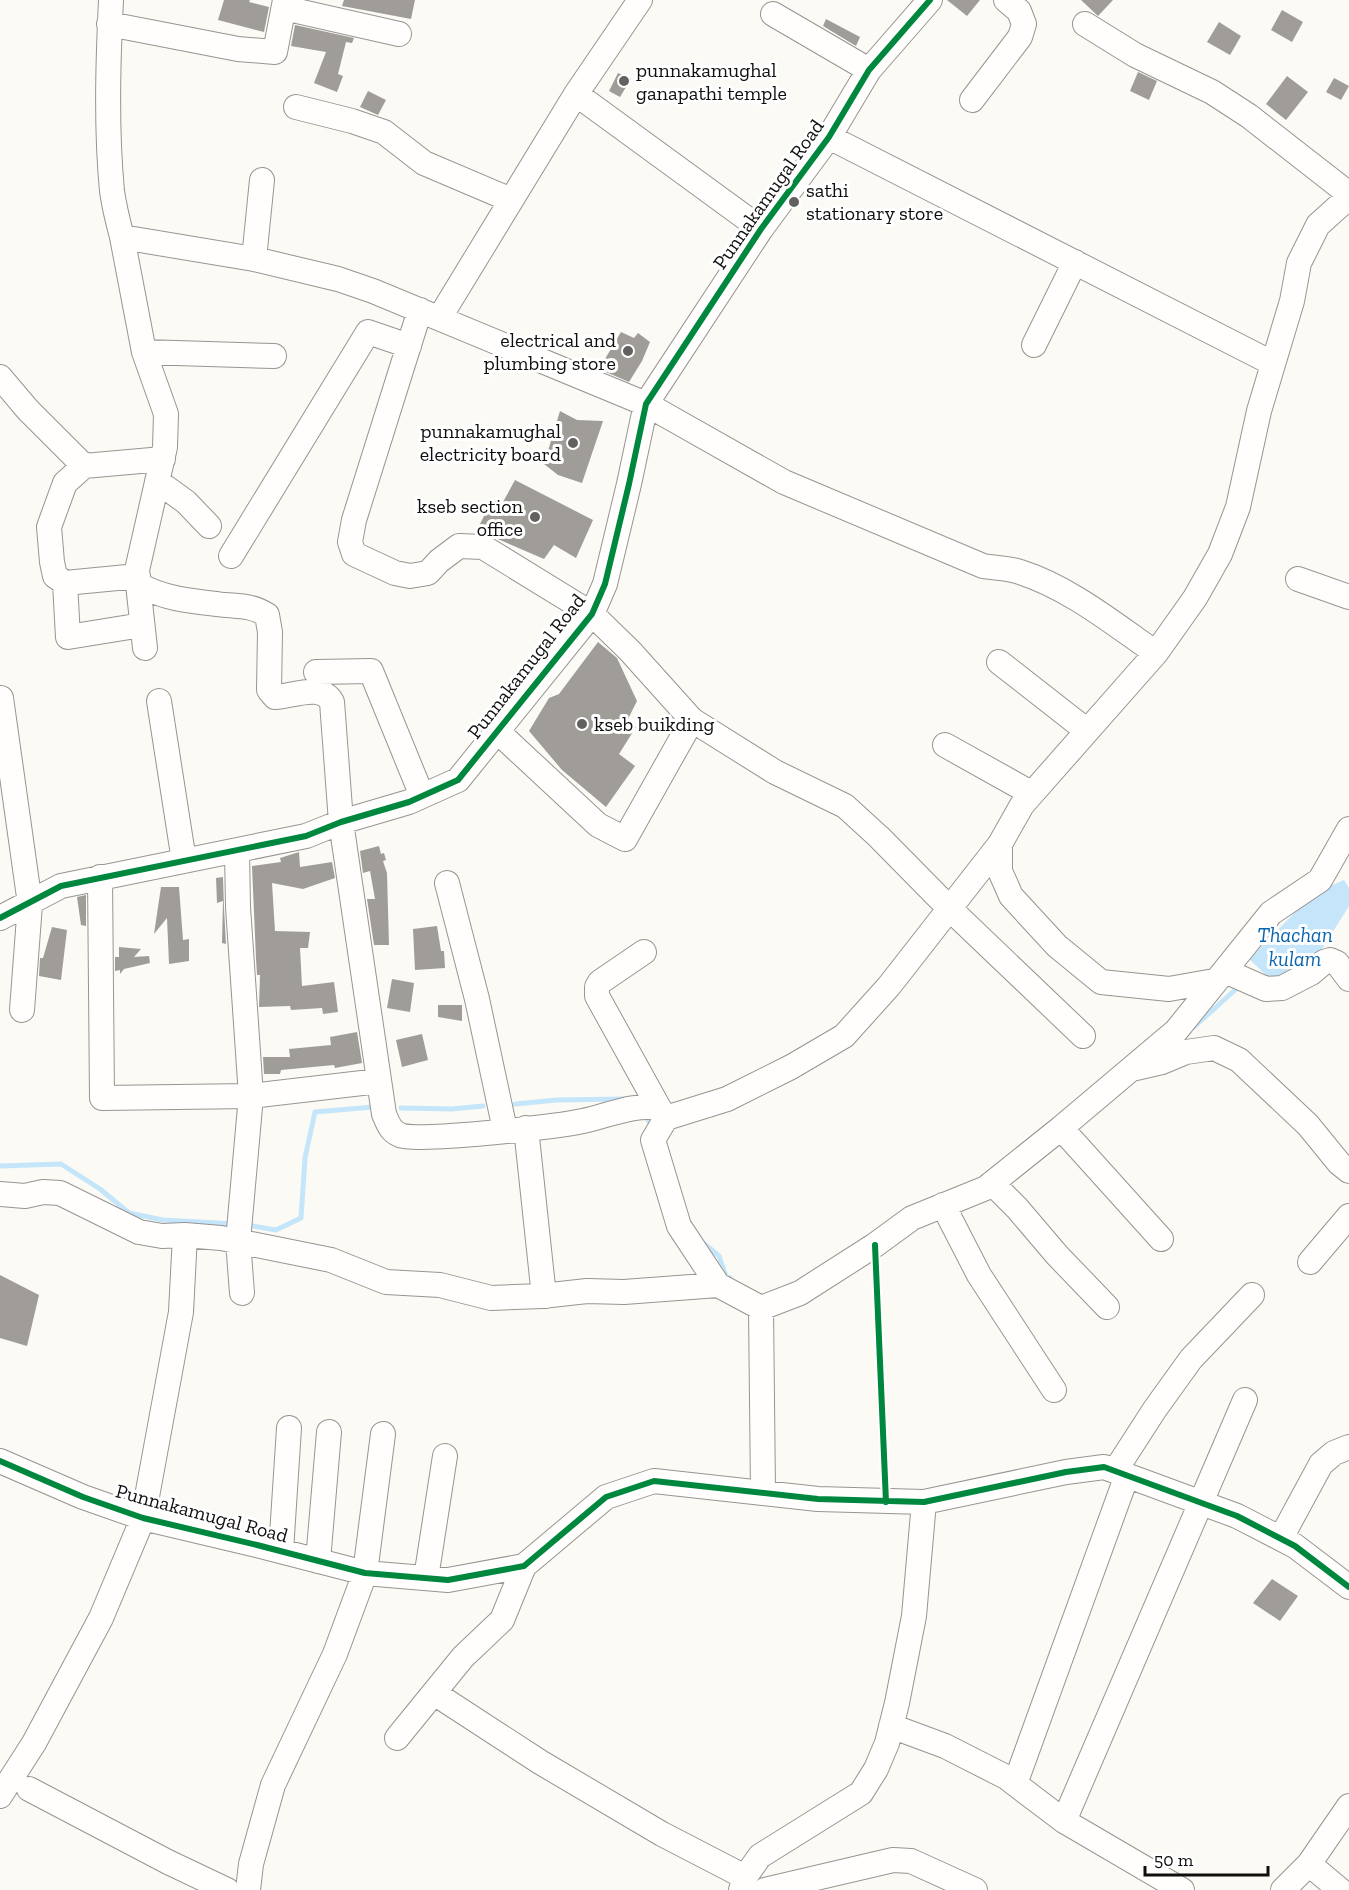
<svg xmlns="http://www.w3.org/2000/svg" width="1349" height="1890" font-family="'Zilla Slab',serif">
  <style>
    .water { fill: #c5e6fa }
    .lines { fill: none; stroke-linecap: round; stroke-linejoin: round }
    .stream { stroke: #c5e6fa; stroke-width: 5 }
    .building { fill: #a09d99 }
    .minor-casing { stroke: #969592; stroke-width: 26 }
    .minor { stroke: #fffefd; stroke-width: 24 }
    .cycleway-casing { stroke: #fff; stroke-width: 10 }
    .cycleway { stroke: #00873e; stroke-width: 6 }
    .poi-dot { fill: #62615f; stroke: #fff; stroke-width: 2 }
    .labels { text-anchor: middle; stroke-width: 6; stroke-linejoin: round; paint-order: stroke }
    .poi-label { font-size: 20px; fill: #0f0f0f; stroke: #fff; text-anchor: start }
    .street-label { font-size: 20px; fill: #0f0f0f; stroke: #fff }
    .water-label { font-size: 21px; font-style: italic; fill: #0964af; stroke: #fff }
  </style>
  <rect width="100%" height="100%" fill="#fcfaf4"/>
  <path class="water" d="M1344,880l5,8v18l-39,62 -41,10 -20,-19 65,-66z"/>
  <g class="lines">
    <path class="stream" d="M1194,1027l41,-37
      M515,1104l42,-4 67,-1
      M401,1108l51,1 31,-3
      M648,1120l1,2
      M0,1166l61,-2 39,25 29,24 34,7 72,4
      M247,1225l29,5 25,-12 4,-60 10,-46 58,-5
      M702,1242l17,14 7,20 4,2"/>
  </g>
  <path class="building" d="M224,0h26l-1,2 20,5 -5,25 -46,-12z
    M344,0h71l-4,19 -69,-13z
    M947,0h33l-13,16z
    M1081,0h32l-15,16z
    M1282,10l21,12 -11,20 -21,-12z
    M826,19l34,18 -4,9 -33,-20z
    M1219,22l22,14 -11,19 -23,-13z
    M295,25l59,13 -2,5 -6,-1 -8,32 5,2 -6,16 -23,-9 12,-31 -35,-6z
    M1138,72l19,9 -8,19 -19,-9z
    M618,73l13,6 -11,18 -11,-6z
    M1287,76l21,16 -22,28 -20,-16z
    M1334,78l15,8 -8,14 -15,-8z
    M368,91l18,9 -8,15 -18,-8z
    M621,332l13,6 4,-5 12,9 -8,19 -13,21 -30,-13z
    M560,411l17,9 26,1 -21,62 -24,-8 -14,-11z
    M515,480l78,40 -17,38 -22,-13 -10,14 -67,-29 11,-22 9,5z
    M598,642l19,16 20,43 -10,20 9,6 -17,27 16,12 -29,41 -44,-37 -33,-39 20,-33 10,-4z
    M379,846l2,8 3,-1 2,7 -3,1 4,12 2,72h-15l-7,-46h8l-5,-28 -7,2 -3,-22z
    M299,852l1,15 32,-5 3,16 -32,11 -31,-6 3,48 35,1 -2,16h-8l2,38 32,-4 4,30 -15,2 -1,-6 -31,2 -1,-4 -31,1 1,-32h-3l-1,-16 -4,-93 29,-4 -1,-4z
    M223,877l1,31 2,36 -4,-1 1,-42 -6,2 -1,-25z
    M161,887h18l4,53 6,-1v22l-20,3 -2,-46 -13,16z
    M86,895v31l-5,-1 -4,-28z
    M437,926l4,25h3l1,17 -30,2 -2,-41z
    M52,927l15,3 -6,50 -22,-4 1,-18h3z
    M119,947l22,2 -7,8 15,-1 1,7 -26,6 -4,5v-4l-5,1v-14h4z
    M392,979l22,4 -4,29 -23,-4z
    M438,1005h24v16l-24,-4z
    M357,1032l5,31 -27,5 -1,-3 -53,5 -1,4h-16l-1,-17h27l-1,-8 42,-4 -1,-8z
    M422,1034l6,26 -26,7 -6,-27z
    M0,1275l39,20 -12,51 -27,-8z
    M1272,1579l26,17 -18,25 -27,-18z"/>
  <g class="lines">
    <defs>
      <path id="minor" d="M111,0c-3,63 -5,128 1,191 2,15 6,31 10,46l132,22 84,20 35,12 273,113 138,78 199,84c12,2 26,2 37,6 50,16 94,52 136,81
        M284,8l115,26
        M773,14l96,56
        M109,24l129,25 37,3 10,-52
        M1085,24l50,31 77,37 37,24 100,78
        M576,94l185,135
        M972,100l48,-63 4,-13 -5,-13 -13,-11
        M296,107l56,14 32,11 40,31 87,37
        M829,137l443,226
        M122,237l22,115 22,62 -1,33 -25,110 -3,13 1,14c23,14 52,17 79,20 19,3 33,0 50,11l3,17 -1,58 6,7c19,-1 46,-14 57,5l9,120 43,292c4,9 6,17 16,21 16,8 159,-9 183,-14 24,-5 52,-18 76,-13l7,10
        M254,259l8,-79
        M420,310l-66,210 -4,22 4,12 41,19 15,3 18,-3 11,-12 20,-15 24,1 109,67 38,37 62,69 83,52 70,34 34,31 70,71 134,128
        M440,317l136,-223 64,-94
        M1034,345l41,-83
        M144,352l130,4
        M0,377l28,33 56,56 -19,17 -16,44 3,35 3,14 10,7 73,-7
        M84,466l79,-7
        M157,481l29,21 23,24
        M231,556l137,-224 41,14
        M1298,579l51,18
        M65,583l3,54 74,-12
        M138,584l7,64
        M999,662l87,68
        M316,672l55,-1 51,125
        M1,698l29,206 -8,106
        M159,701l25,160
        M498,732l100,93 27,14 67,-119
        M945,745l86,48
        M237,851l1,56 13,189 -13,145 4,52
        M100,877l2,221 149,-2 128,-15
        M447,883l30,116 28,131
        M0,918l61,-32 245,-50 35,-14 68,-20 49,-22 134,-166 13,-30 24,-100 17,-80 115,-175 68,-92 40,-67 61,-70
        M644,952l-44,30 -3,5v9l62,112
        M1225,971l41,18 16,-1 29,-15 13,-11 6,-2 7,3 12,16
        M1214,981l-45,8 -68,-7 -44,-36 -46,-50 -11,-25v-27l22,-39 134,-152 39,-55 25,-44 18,-47 21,-96 33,-110 7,-38 19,-38 31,-28
        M1136,1068l26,-6 24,-10 28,-4 25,12 69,65 31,38 10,8
        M526,1128l17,159 3,9
        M1061,1128l100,111
        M992,1183l25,25 40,47 50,52
        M0,1194l25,2 18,-4 17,1 79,39 23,4 23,-1 36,3 110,22 55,22 54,3 51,13 51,-2 45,-5 37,1 94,-7 -39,-59 -26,-86 13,-22 61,-19 64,-32 53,-31 45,-50 111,-142
        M943,1205l36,70 75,115
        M1310,1262l39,-46
        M718,1285l43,23 39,-15 75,-48 37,-27 74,-30 75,-60 115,-97 95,-118 49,-33 29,-51
        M761,1308l2,184
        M0,1461l83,36 60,21 114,27 108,28 83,7 76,-14 82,-69 48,-16 164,18 106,3 142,-30 38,-5 133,49 58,30 54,41
        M1115,1471l40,-62 36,-50 61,-64
        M1281,1538l40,-74 13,-11 15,-6
        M281,1551l8,-123
        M318,1561l11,-129
        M426,1578l19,-122
        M434,1693l106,69 122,72 83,43
        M891,1726l54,20 61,31 58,44 118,69
        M397,1738l66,-81 39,-37 22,-54
        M1015,1784l112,-309
        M29,1789l139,73 59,28
        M0,1796l34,-53 67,-125 42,-100 38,-206 4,-77
        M1064,1821l181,-421
        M1309,1864l31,26
        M248,1890l3,-26 22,-79 62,-131 30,-81 18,-139
        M741,1890l4,-13 15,-21 101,-63 15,-24 11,-26 10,-40 17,-87 10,-114
        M765,1890l128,-30 18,1 64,29
        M1283,1890l26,-26 40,-58"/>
    </defs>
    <use href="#minor" class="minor-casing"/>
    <use href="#minor" class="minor"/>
    <defs>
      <path id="cycleway" d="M0,918l61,-32 245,-50 35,-14 68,-20 49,-22 134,-166 13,-30 24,-100 17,-80 115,-175 68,-92 40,-67 61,-70
        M875,1245l11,257
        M0,1461l83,36 60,21 114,27 108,28 83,7 76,-14 82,-69 48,-16 164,18 106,3 142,-30 38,-5 133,49 58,30 54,41"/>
    </defs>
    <use href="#cycleway" class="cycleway-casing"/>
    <use href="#cycleway" class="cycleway"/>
  </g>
  <g class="poi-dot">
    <circle cx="624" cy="81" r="6"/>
    <circle cx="794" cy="202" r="6"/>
    <circle cx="628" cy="351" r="6"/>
    <circle cx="573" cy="443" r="6"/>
    <circle cx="535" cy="517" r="6"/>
    <circle cx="582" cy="724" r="6"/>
  </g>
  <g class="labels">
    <g class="poi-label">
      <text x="636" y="77">punnakamughal<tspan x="636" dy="23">ganapathi temple</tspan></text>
      <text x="806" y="197">sathi<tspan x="806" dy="23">stationary store</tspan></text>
      <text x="616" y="347" text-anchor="end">electrical and<tspan x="616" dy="23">plumbing store</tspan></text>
      <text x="561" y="438" text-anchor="end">punnakamughal<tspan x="561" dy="23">electricity board</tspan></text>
      <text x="523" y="513" text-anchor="end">kseb section<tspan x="523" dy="23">office</tspan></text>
      <text x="594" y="731">kseb buikding</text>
    </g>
    <g class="street-label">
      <text transform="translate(768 194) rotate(-55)" y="7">Punnakamugal Road</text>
      <text transform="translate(526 666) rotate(-52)" y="7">Punnakamugal Road</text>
      <text transform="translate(202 1513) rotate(15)" y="7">Punnakamugal Road</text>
    </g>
    <g class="water-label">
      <text x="1295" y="942">Thachan<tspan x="1295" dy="24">kulam</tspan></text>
    </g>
  </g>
  <path d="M1145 1866v9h123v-9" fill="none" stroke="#0f0f0f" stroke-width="3"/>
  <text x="1154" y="1866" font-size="18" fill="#0f0f0f" stroke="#ffffff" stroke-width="4.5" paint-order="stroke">50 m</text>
</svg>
